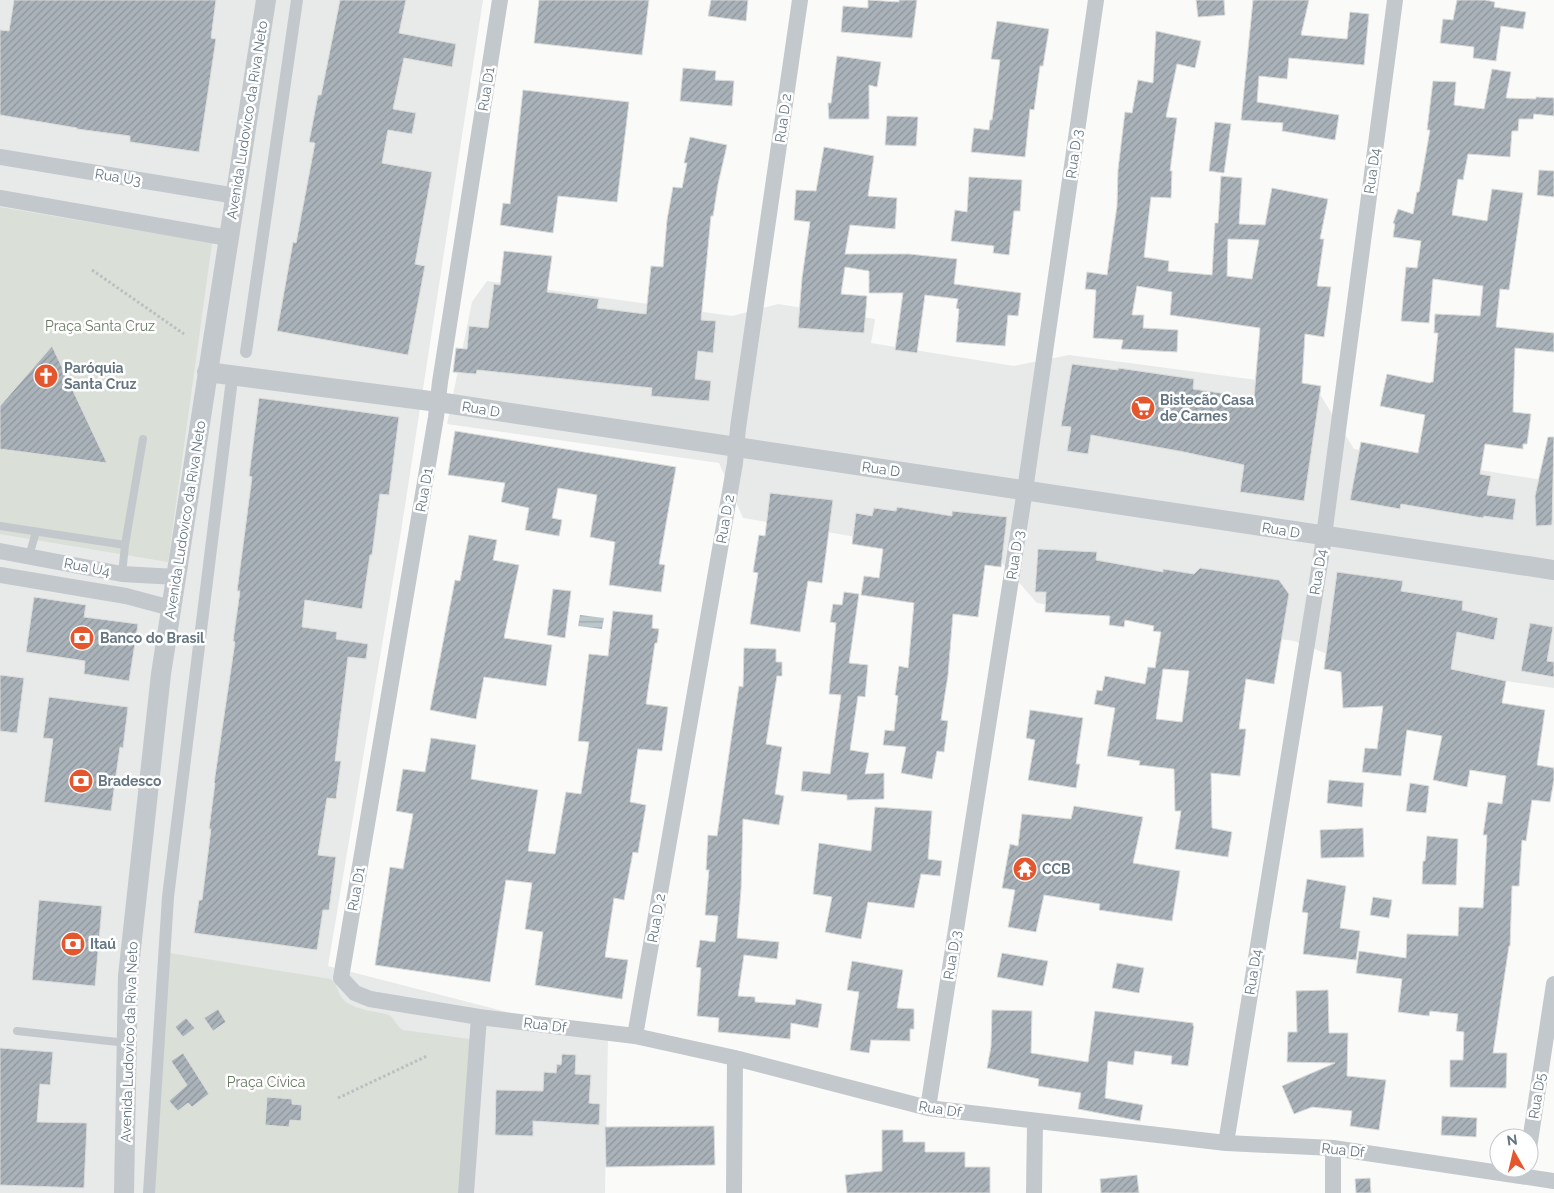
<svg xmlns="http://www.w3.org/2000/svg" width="1554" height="1193" font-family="Raleway,sans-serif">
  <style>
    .built { fill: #e8e9e9 }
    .green { fill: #dadfd7 }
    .water { fill: url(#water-rules) }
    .building { fill: url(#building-hatch); stroke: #dcdcda; fill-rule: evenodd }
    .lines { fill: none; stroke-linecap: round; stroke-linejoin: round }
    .path { stroke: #bbbfc2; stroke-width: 3; stroke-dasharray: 2.5 2.5; stroke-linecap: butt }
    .service { stroke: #c3c8cc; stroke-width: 8 }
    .pedestrian { stroke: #c3c8cc; stroke-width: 12 }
    .minor { stroke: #c3c8cc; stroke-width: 16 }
    .tertiary { stroke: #c3c8cc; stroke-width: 20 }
    .labels { text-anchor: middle; stroke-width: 5; stroke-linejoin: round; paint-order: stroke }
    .street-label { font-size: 14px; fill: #657683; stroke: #fff }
    .park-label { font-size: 14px; fill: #687a64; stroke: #fff }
    .poi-label { font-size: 14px; font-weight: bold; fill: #657683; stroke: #fff; text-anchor: start }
  </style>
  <defs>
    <pattern id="water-rules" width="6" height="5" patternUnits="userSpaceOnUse" patternTransform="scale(1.25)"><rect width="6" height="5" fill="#bbc7cb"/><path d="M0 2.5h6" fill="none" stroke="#9ca6aa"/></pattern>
    <pattern id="building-hatch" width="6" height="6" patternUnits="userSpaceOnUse" patternTransform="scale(1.25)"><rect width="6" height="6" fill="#aab3b9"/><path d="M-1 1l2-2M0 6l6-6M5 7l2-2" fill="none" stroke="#8e969c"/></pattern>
  </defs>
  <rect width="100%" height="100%" fill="#fafaf8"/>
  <path class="built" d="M0,0h483l-83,538 -72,428 280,72 -3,155h-605z
    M487,281l245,35 46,-12 97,15 -4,24 143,23 55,-11 247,33 38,61 200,33v206l-224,-33 -36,-14 -257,-38 -37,-42 -257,-43 -24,-55 -272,-39 25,-122z"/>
  <path class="green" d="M0,207l212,36 -44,319 -168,-28z
    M163,952l168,27c8,8 6,13 12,20 10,11 32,12 46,16 6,4 7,11 14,15l74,10 -8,153h-323z"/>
  <path class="water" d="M580,615l24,3 -2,11 -24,-3z"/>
  <path class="building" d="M14,0h202l-5,38 5,1 -17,113 -69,-10v-6l-53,-7v-1l-77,-13v-85l9,1z
    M340,0h66l-7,33 57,11 -4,23 -48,-9 -11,51 23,4 -4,21 -24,-4 -6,33 50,9 -17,92 10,2 -17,89 -131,-24 16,-89 3,1 19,-100 -6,-1 9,-47h3z
    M539,0h110l-7,55 -108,-12z
    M711,0h37l-2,21 -38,-5z
    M868,0l31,2v-2h18l-5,38 -71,-6 2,-26 25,2z
    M1196,0h28l1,15 -27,2z
    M1253,0h56l-8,35 46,4 3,-27 19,2 -5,51 -75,-7 -2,21 -28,-3 -2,26 82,13 -4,25 -53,-9 1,-8 -42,-3z
    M1457,0h28l10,2 -1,5 32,5 -3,17 -22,-3 -5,35 -23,-3 1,-11 -34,-4 3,-24 10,1z
    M997,21l52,8 -6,37h-3l-6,44 -4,-1 -5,48 -54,-5 3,-24 15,2 1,-10h2l8,-60 -9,-1z
    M1156,31l45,10 -6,27 -18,-4 -11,53 11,1 -7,53h2l-1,27 -20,-1 -7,60 25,4 -1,10 44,4 3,-52h3l3,-47 21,2 -3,46 26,1 7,-37 56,11 -8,40h4l-7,47 14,1 -7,50 -19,-3 -3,49 19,3 -17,115 -64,-9 4,-27 -60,-13 -93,-17 -3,19 -21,-3 4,-24 -10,-1 11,-62 46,6v-2l76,11 -1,10 61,9 6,-70 -90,-13 2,-23 -35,-6 -5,29h12l-1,13 35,2 -1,22 -56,-3 2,-9 -30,-2 3,-48 -11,-1 2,-17 20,3 10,-69 1,-36 7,-58 7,1 6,-33 15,3zM1228,239l31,1 -7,39 -25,-3z
    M837,56l44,6 -4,25 -8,-2v34h-40l-1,-16h3z
    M683,68l33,3 -1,9 19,1 -2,25 -52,-5z
    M1492,69l19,3 -5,26 30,1v-2l18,1v18l-20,-2 -1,5h-14l-1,12h-6l-2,26 -42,-3 -5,26 -5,-1 -6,36 35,6 5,-32 31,4 -14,97 -9,-1 -4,38 58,6v19l-39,-4 -2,64 18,2 -4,30h-4v5l-38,-5 -5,30 11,2 -4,19 29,4 -3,21 -29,-4 -1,2 -82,-14 -1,5 -50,-9 11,-58 57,11 7,-38 -45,-9 7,-32 43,9 1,-1h2l5,-49h-4l1,-19 45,2 3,-30 -50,-7 -4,44 -28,-2 5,-54 11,1 4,-27 -28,-4 2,-13 -2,-1 5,-14 15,5 4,-22h2l11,-62h-3l6,-49 23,1 -2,23 30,4z
    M523,90l106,12 -12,100 -59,-6 -5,37 -53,-8 3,-22 7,1z
    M887,116l31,1 -2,29 -31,-1z
    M1215,122l16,2 -7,49 -15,-2z
    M690,137l37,8 -9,39 -5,32h-2l-10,104 15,1 -3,32 -15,-2 -3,28 16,2 -2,20 -58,-5 1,-8 -175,-18 -1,4 -23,-2 3,-24 11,1 2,-23 19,2 6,-44 6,1 4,-34 48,5 -5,36 52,7 -2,9 49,6 5,-48 12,1 4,-47 6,-33 9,1 5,-25h-3z
    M824,147l50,9 -6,40 29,2 -2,31 -45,-4 -5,29h64l48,5 -3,25 67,9 -3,23 -10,-1 -3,31 -49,-4 3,-33 -3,-1 2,-9 -33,-4 -8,58 -22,-3 8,-57h-34v-22l-24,-4 -4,27 26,2 -3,37 -66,-5 4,-50 8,-56 -16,-2 2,-30 20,1z
    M1539,170l15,1v26l-17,-2z
    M969,177l53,3 -2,31h-6l-5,44 -16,-2 1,-7 -43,-5 4,-31 12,2z
    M52,346l55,117 -107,-14v-43z
    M259,398l140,19 -10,78 -9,-1 -8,61h-2l-8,54 -57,-9 -3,27 35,5 -1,7 32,5 -2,15 -18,-2 -13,104h6l-5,38 -9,-1 -9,57 18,2 -7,53h-6l-6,40 -123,-17 5,-33h3l9,-71h-2l6,-46h-1l21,-141 -2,-1 7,-50h-3l15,-114 -3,-1z
    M455,431l221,36 -17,97 6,1 -4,27 -52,-7 6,-43 -25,-5 7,-42 -39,-7 -6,30 10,2 -3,16 -34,-6 4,-22 -28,-6 4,-19 -57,-8z
    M1548,437h6l-2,88 -16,1 -1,-30z
    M770,493l63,7 -11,83 -14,-2 -8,51 -50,-8 8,-51 -5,-1 6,-37 6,1z
    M897,507l55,9v-5l55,6 -6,50 -16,-2 -7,52 -25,-3 -5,61 -7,45 7,1 -4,31 -7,-1 -5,28 -31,-6 5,-26 -23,-2 2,-15 9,1 4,-35 -3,-1 4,-29 9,2 6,-65 -53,-8 3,-19 15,2 4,-29 -31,-5 4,-31 16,3 2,-8 22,3z
    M469,535l28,5 -4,20 26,5 -15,73 48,7 -6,41 -62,-9 -8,42 -46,-9 25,-130 5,1z
    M1038,549l59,3 -1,8 67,12v-3l31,5 6,-6 79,12 10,14 -15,90 -28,-5 -7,50h7l-6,47 -29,-3 1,55 20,4 -4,25 -53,-8 6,-38h-6l-1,-42 -35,-4 1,-4 -33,-5 8,-48 -21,-4 3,-14 5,1 3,-15 40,8 3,-17 7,1 6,-36 -8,-1 1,-5 -29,-6 -1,7 -15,-2 1,-9 -65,-4 1,-20h-11zM1163,669l26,2 -7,51 -26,-3z
    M1337,572l66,9 -2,10 62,10 -1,9 36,8 -4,22 -37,-8 -6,37 55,12 -4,22 43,7 -8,55 17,3v12l-4,22 -18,-2 -6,41 -4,-1 -3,46h-7l-2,60h-1l-16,107h14l-1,35 -56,-1v-27h13l1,-28 -8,-1 2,-17 -28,-3 -1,5 -31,-4 4,-33 -46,-6 3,-22 47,7 1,-24 51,2 1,-29 24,1 4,-73h-4l5,-33 14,2 4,-28 -36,-6 -3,17 -34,-7 9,-44 -35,-6 -6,46 -39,-4 3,-24 12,1 6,-43 -40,2 -2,-36 -17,-3z
    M553,589l18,2 -6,47 -18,-3z
    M844,592l15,2 -10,69 19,2 -3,32 -7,-1 -8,54 19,3 -4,21 19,-1v26l-37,1v-5l-46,-4 2,-20 27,3 11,-79 -12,-1 7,-71 -6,-1 3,-18 9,1z
    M34,597l52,8 -2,12 54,7 -9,57 -45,-7 1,-13 -59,-9z
    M613,611l40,4 -1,13 7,1 -2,14h-2l-9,61 22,3 -6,44 -24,-2 -8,53 16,3 -8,48 -5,-1 -9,48 -10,-2 -9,59 23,3 -6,39 -87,-14 8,-53 -18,-3 7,-46 -26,-3 -16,102 -115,-17 15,-98 13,2 10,-55 -17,-3 7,-42 22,3 6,-34 45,7 -5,34 67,11 -10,61 27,3 11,-62 15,2 8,-52 -11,-1 11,-87 19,2z
    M1530,623l23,4 -6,34 7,1v15l-33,-6z
    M744,648l32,1v13h6v14h-5l-11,68 16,3 -7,47 9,2 -5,29 -36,-6 -2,71 -4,48 42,4 -2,17 -33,-4 -6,41 17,1v5l40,3 1,-6 26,5 -4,24 -27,-5 -1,16 -72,-7 1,-14 -22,-2 4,-48 -5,-1 4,-27 15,2 3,-26 -13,-1 4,-45h-3l2,-35 9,1 22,-150 4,1z
    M0,675l24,3 -7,55 -17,-2z
    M49,697l79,10 -5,41 -3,-1 -9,64 -67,-9 9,-63 -10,-1z
    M1030,710l53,8 -7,46h4l-4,24 -48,-8 7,-40 -9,-2z
    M1329,780l35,3 -2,24 -35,-4z
    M1410,783l19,3 -3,27 -20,-2z
    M1074,806l69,11 -10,46 47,8 -8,50 -73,-11 1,-6 -56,-9 -8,37 -28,-5 7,-37 -13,-2 8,-44 8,2 4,-32 49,5z
    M875,807l57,4 -4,48 14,2 -2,15 -19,-2 -7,34 -46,-6 -7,37 -36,-7 7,-35 -19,-3 6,-51 52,8z
    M1363,828l1,29 -43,1 -1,-28z
    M1427,836l31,3 -2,46 -34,-1 1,-23h2z
    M1307,879l39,7 -6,42 20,3 -4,29 -53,-6 5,-41 -6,-1z
    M1373,897l19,3 -3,18 -19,-3z
    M39,900l63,6 -7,80 -63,-6z
    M1002,953l46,8 -5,25 -46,-9z
    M852,961l51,9 -6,38 17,1v20h-4v12l-39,-1 -2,13 -19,-3 9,-58 -12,-2z
    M1117,963l27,5 -5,25 -27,-5z
    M1328,990l1,43h19l-1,43 39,4 -7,50 -29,-4 2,-15 -40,-4 -18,7 -12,-28 53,-23 -48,-1 1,-30h9l-1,-41z
    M218,1009l8,13 -13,9 -9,-13z
    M992,1010l40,1 -1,42 57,9 7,-51 98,12v3h1l-6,40 -17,-2 1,-8 -37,-5 -2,14 -25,-4 -3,37 38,7 -3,16 -62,-12 3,-16 -43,-7 1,-7 -52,-11 4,-21z
    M186,1018l9,10 -12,9 -8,-10z
    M0,1048l53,4 -3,33 -10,-1 -3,38 50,1 -3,65 -84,-3z
    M183,1053l26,41 -17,13 -4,-4 -10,8 -9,-10 18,-16 -16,-24z
    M562,1054l14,1 -1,19 16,1 -2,28 11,1 -1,21 -66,-4v15l-38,-1 1,-45 47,1 1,-19 12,1 1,-9 4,1z
    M267,1097l25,2v5l10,1 -1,16 -11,-1 -1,7 -24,-2z
    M1442,1116l35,2 -1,19 -35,-2z
    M714,1126l1,39 -109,2 -1,-40z
    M882,1130h21v12h22v10h40v15h25v26h-143l-2,-18 37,-4z
    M1137,1175l2,18h-38l-1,-14z
    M1370,1178l1,15h-15l-1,-14z"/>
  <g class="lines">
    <path class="path" d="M92,270l92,64
      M338,1098l89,-42"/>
    <path class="service" d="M0,526l125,19 -3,29
      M125,545l18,-106
      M29,556l7,-24
      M17,1031l110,12"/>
    <path class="pedestrian" d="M246,352l51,-352
      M149,1193l19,-296 63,-510"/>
    <path class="minor" d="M500,0l-60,382 -4,35 -95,561 14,15 15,6 109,18 156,19 100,22 193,50 298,35 107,5 221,33
      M0,157l236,39
      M0,198l228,40
      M0,551l122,23 54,3
      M0,575l126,21 45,12
      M635,1036l100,-573 3,-35 62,-428
      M928,1108l97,-618 71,-490
      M1226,1143l96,-592 73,-551
      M1529,1148l25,-164
      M466,1193l13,-176
      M734,1193l1,-135
      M1034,1193l1,-71
      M1333,1193v-45"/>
    <path class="tertiary" d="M207,372l231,30 1116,168
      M124,1193l4,-217 33,-302 105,-674"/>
  </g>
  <defs>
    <symbol id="church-disc" viewBox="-11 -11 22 22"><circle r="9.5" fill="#e4572e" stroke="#fff"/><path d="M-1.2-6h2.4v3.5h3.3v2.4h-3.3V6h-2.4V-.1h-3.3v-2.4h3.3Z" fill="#fff"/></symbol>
    <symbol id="supermarket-disc" viewBox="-11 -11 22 22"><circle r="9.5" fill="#e4572e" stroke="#fff"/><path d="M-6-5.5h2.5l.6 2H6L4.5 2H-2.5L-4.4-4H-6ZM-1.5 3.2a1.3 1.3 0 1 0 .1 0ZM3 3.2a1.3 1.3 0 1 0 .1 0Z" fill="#fff"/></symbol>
    <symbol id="bank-disc" viewBox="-11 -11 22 22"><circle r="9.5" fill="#e4572e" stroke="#fff"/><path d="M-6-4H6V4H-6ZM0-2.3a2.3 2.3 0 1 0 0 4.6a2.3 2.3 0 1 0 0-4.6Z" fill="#fff"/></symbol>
    <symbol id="temple-disc" viewBox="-11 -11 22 22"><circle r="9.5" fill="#e4572e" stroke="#fff"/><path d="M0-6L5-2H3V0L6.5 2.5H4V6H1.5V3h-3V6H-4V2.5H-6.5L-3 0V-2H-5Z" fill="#fff"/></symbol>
  </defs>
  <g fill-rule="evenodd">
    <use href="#church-disc" x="32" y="362" width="28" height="28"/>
    <use href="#supermarket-disc" x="1129" y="394" width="28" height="28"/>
    <use href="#bank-disc" x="68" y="624" width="28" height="28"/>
    <use href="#bank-disc" x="67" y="767" width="28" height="28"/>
    <use href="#temple-disc" x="1011" y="855" width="28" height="28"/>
    <use href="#bank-disc" x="59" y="930" width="28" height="28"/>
  </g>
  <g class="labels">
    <g class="street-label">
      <text transform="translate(486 89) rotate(-81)" y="5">Rua D1</text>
      <text transform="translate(783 118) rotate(-82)" y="5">Rua D 2</text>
      <text transform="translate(247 120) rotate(-81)" y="5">Avenida Ludovico da Riva Neto</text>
      <text transform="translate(1074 154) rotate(-82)" y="5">Rua D 3</text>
      <text transform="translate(1372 171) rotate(-82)" y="5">Rua D4</text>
      <text transform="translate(118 177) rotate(9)" y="5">Rua U3</text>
      <text transform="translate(481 409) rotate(9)" y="5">Rua D</text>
      <text transform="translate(881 469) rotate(8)" y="5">Rua D</text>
      <text transform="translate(424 490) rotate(-80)" y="5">Rua D1</text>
      <text transform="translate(725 519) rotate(-80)" y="5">Rua D 2</text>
      <text transform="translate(185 520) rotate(-81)" y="5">Avenida Ludovico da Riva Neto</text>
      <text transform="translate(1281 530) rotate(9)" y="5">Rua D</text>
      <text transform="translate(1015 555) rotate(-81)" y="5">Rua D 3</text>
      <text transform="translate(87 567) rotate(11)" y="5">Rua U4</text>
      <text transform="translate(1318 572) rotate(-81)" y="5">Rua D4</text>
      <text transform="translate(356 889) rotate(-80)" y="5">Rua D1</text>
      <text transform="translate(656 918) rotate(-80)" y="5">Rua D 2</text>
      <text transform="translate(952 955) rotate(-81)" y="5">Rua D 3</text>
      <text transform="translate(1253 972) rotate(-81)" y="5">Rua D4</text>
      <text transform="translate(545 1025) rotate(7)" y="5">Rua Df</text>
      <text transform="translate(129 1042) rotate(-88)" y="5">Avenida Ludovico da Riva Neto</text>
      <text transform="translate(1537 1096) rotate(-81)" y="5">Rua D5</text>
      <text transform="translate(940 1109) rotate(9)" y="5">Rua Df</text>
      <text transform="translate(1343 1150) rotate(6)" y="5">Rua Df</text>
    </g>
    <g class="park-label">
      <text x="100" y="331">Praça Santa Cruz</text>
      <text x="266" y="1087">Praça Cívica</text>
    </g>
    <g class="poi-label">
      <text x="64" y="373">Paróquia<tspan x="64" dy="16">Santa Cruz</tspan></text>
      <text x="1160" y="405">Bistecão Casa<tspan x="1160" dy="16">de Carnes</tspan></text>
      <text x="100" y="643">Banco do Brasil</text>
      <text x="98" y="786">Bradesco</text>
      <text x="1042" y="874">CCB</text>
      <text x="90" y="949">Itaú</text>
    </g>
  </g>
  <g transform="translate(1514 1153) rotate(352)"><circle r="24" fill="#ffffff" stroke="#c1c8cd"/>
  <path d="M0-4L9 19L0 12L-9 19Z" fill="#e4572e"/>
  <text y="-8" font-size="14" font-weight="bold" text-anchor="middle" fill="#657683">N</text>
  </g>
</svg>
